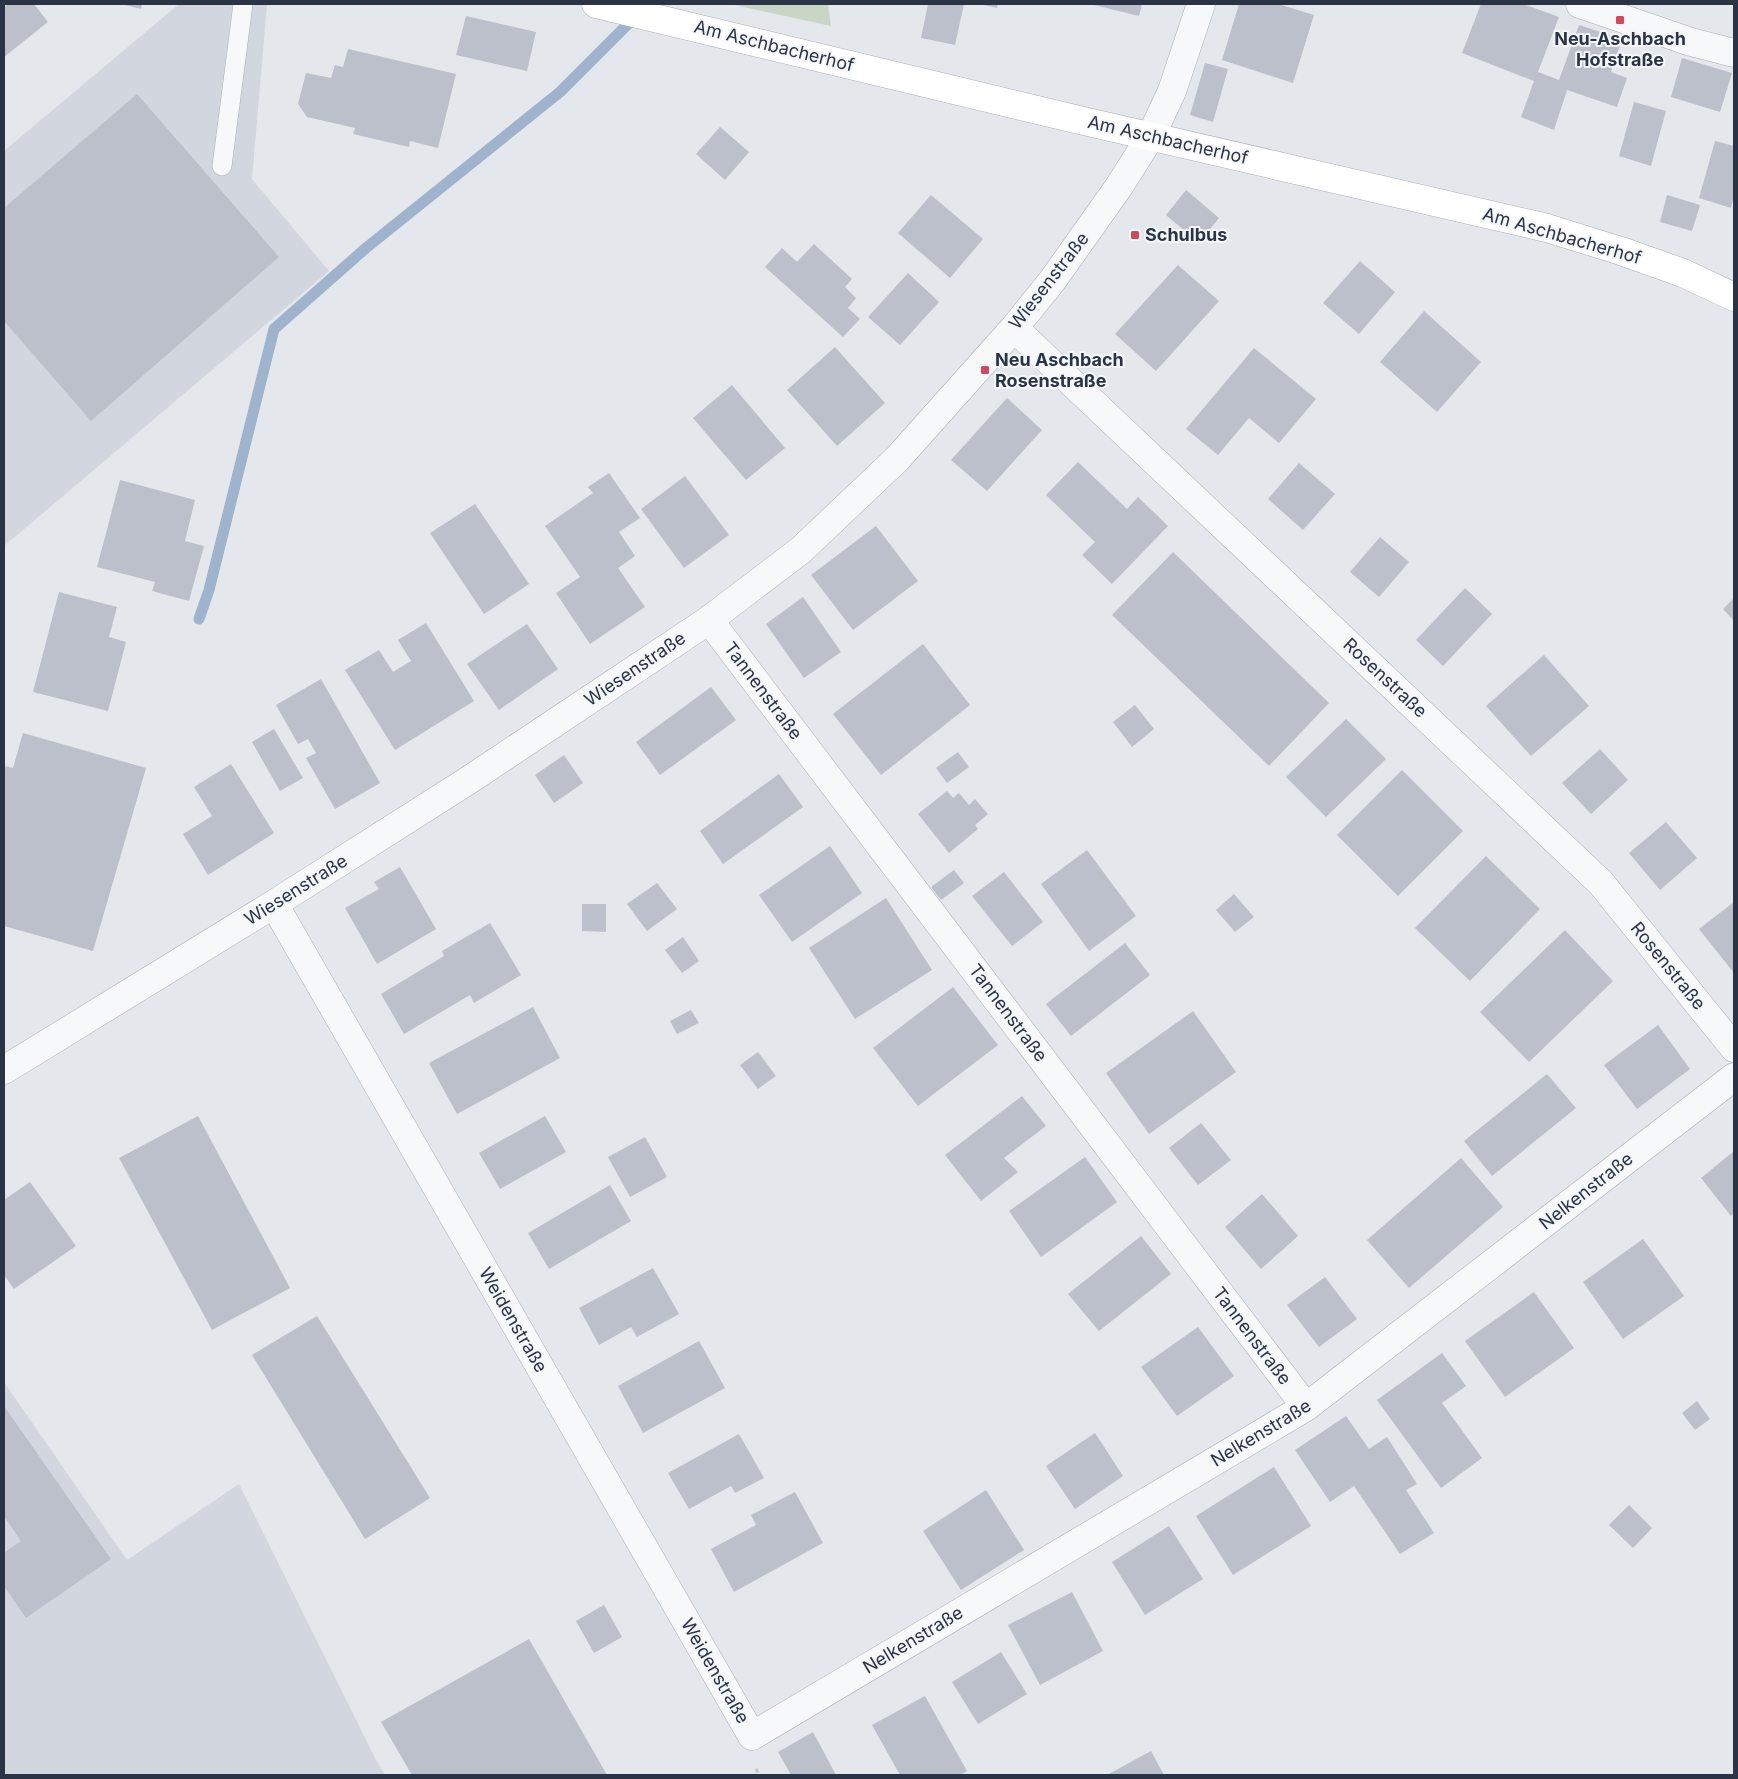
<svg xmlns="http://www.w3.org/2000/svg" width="1738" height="1779" font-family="Inter,sans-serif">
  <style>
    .built { fill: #d2d6de }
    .green { fill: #c9d6c5 }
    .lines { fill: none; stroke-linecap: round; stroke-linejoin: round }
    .stream { stroke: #9fb4cc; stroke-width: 11 }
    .building { fill: #bbc0ca }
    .lane-casing { stroke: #a9aeb7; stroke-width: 20 }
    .street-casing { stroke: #a9aeb7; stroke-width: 29 }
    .secondary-casing { stroke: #a9aeb7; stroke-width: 29 }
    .path { stroke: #c2c5cb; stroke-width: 3; stroke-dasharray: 4 4; stroke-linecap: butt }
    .lane { stroke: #f7f8fa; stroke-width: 19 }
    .street { stroke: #f7f8fa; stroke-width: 28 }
    .secondary { stroke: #fff; stroke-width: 28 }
    .poi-dot { fill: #d1495b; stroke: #f4f6f9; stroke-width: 2 }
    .labels { text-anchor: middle; stroke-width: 4; stroke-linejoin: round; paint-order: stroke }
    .poi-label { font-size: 18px; font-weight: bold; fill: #2b3445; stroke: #f4f6f9; text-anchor: start }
    .street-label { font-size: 18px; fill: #2b3445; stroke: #f4f6f9 }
  </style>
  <rect width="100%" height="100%" fill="#e4e7ec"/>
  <path class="built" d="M179,4h88l-15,175 77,92 -325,275v-395z
    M4,1382l123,178 112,-76 137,276 9,15h-381z"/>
  <path class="green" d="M730,4h98l3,22z"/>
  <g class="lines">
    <path class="stream" d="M199,619l10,-29 65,-261 92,-81 194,-156 77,-77"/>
  </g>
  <path class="building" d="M8,4h26l14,18 -44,35v-50z
    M121,4h21l-1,5z
    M928,4h36l-9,41 -34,-7z
    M980,4h18l-1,4z
    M1090,4h52l-3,12z
    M1239,4h39l36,11 -21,68 -71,-23z
    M1481,4h42l36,13 -21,55 21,8 20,-55 43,14 -11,33 16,6 -10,29 -50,-17 -13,40 -33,-13 13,-36 -72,-28z
    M466,16l70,16 -9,39 -71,-16z
    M348,49l108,25 -18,74 -28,-7 -1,6 -56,-13 2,-6 -48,-11 -9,-13 8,-31 25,5 4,-13 8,2z
    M1682,58l50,15 -12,39 -49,-15z
    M1205,63l23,6 -15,53 -23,-7z
    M137,94l142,163 -188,164 -87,-100v-113z
    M1634,102l32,9 -15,55 -32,-10z
    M720,127l29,25 -24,28 -29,-26z
    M1715,141l19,5v49l-3,13 -32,-10z
    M1186,190l33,28 -20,25 -33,-28z
    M931,195l52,44 -33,39 -52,-45z
    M1667,195l33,10 -8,26 -32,-9z
    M814,244l38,35 -7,8 11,11 -8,10 12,11 -17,18 -78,-70 17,-19 15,14z
    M1360,261l35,31 -36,42 -36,-31z
    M1178,265l41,36 -63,70 -41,-37z
    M908,273l31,29 -39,43 -32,-28z
    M1424,311l57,51 -44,50 -57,-50z
    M835,347l50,56 -48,43 -50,-56z
    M1254,348l62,51 -37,44 -30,-25 -31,37 -32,-26z
    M732,385l53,63 -39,32 -53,-62z
    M1007,398l35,32 -55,61 -36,-31z
    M1078,462l49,47 11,-12 30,29 -56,58 -30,-29 13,-13 -49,-47z
    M1299,463l36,31 -32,36 -35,-31z
    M609,473l31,45 -21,14 16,24 -17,12 27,39 -55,37 -34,-51 24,-16 -35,-51 48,-33 -5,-6z
    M685,476l44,59 -45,33 -43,-59z
    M120,480l75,20 -10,41 19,5 -15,55 -37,-10 3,-9 -58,-15z
    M475,504l54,80 -45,30 -54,-81z
    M876,526l42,55 -65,49 -42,-55z
    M1380,537l29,25 -30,35 -29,-25z
    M1173,552l156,151 -60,63 -157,-151z
    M1465,588l27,26 -49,52 -27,-26z
    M59,592l58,15 -8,30 17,5 -18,69 -75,-19z
    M803,597l38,55 -37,26 -38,-54z
    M1734,598v23l-11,-12z
    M426,623l48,78 -79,49 -50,-80 34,-20 14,22 18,-11 -13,-21z
    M527,624l31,45 -59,41 -32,-46z
    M923,644l47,61 -89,70 -48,-61z
    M1544,655l45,51 -58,50 -45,-50z
    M321,679l59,104 -45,26 -29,-51 10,-5 -8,-14 -10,5 -22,-39z
    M711,687l25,33 -76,55 -24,-33z
    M1135,705l19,24 -22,18 -19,-25z
    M1346,719l40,40 -60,58 -40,-40z
    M274,729l29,49 -23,13 -28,-49z
    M23,733l123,35 -53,183 -89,-25v-154l2,-6 7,2z
    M1600,749l28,31 -37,34 -29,-31z
    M958,752l11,15 -22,16 -11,-15z
    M564,755l19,28 -29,20 -19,-28z
    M231,764l43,69 -66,42 -25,-41 29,-18 -18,-29z
    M1402,770l61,61 -65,65 -61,-61z
    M779,774l24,33 -80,57 -23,-33z
    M947,791l6,7 6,-5 10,12 6,-6 13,15 -13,11 3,4 -29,24 -31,-39z
    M1666,822l31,36 -37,32 -31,-37z
    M830,846l32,47 -70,49 -33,-47z
    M1087,850l49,66 -47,35 -48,-67z
    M1486,856l54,53 -70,72 -55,-53z
    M400,867l36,62 -59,35 -32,-56 34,-19 -5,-7z
    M954,870l10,13 -23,17 -10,-13z
    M1004,872l39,50 -31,24 -40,-50z
    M657,883l20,26 -30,22 -20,-27z
    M1234,894l20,23 -19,15 -19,-22z
    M886,898l46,72 -77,49 -46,-71z
    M1734,902v71l-35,-44z
    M582,904h24v28l-24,-1z
    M490,923l31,52 -47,28 -4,-8 -66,39 -23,-40 63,-38 -2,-5z
    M1565,930l48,51 -84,81 -49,-50z
    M683,937l16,24 -17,12 -17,-23z
    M1125,943l25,32 -79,61 -25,-32z
    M953,987l45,58 -80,61 -45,-58z
    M533,1007l27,51 -103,56 -28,-51z
    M691,1010l8,13 -22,11 -7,-13z
    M1193,1011l43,61 -87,62 -43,-61z
    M1658,1025l32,44 -53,40 -33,-44z
    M758,1052l18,24 -18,13 -18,-24z
    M1547,1074l29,34 -84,68 -28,-35z
    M1022,1096l24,30 -42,32 14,14 -37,29 -36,-46z
    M198,1116l92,172 -78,42 -93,-172z
    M545,1116l21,36 -66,37 -21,-36z
    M1201,1123l30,37 -33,25 -29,-37z
    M645,1137l22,40 -37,20 -22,-40z
    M1734,1151v62l-3,3 -30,-38z
    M1085,1157l32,45 -76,55 -32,-46z
    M1461,1158l42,49 -94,81 -42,-48z
    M30,1182l46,64 -62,43 -10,-14v-75z
    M610,1185l21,36 -82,48 -21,-36z
    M1262,1194l36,42 -37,33 -36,-42z
    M1141,1236l30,38 -72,57 -31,-37z
    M1643,1239l41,57 -61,43 -40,-57z
    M653,1268l26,46 -42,23 -6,-10 -32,18 -20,-37z
    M1325,1277l32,42 -38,28 -32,-42z
    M1534,1292l40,56 -69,49 -40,-56z
    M317,1316l113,182 -65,41 -113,-184z
    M1198,1327l36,49 -57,40 -36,-49z
    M699,1341l26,47 -82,45 -25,-47z
    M1442,1353l24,33 -24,17 40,55 -41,30 -64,-88z
    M1697,1401l13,18 -15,11 -13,-17z
    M4,1406l107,153 -85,59 -22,-32v-33l17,-12 -17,-25z
    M1346,1416l23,33 18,-12 30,47 -11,6 28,43 -34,21 -46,-68 -24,16 -35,-52z
    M1095,1433l28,43 -48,33 -29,-43z
    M739,1434l25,44 -29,15 -4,-7 -42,23 -21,-36z
    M1274,1467l37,59 -78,49 -37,-59z
    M986,1490l38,60 -63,40 -38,-59z
    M795,1492l28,51 -89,49 -23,-43 45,-24 -5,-10z
    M1629,1505l23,23 -19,20 -24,-23z
    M1169,1526l34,53 -58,36 -33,-53z
    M1072,1592l31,59 -63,34 -32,-60z
    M604,1605l18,32 -28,16 -18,-32z
    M529,1639l78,136h-195l-31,-53z
    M1001,1652l26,42 -49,30 -26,-42z
    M925,1696l42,75 -7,4h-60l-28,-50z
    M813,1732l23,43h-45l-13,-23z
    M1151,1751l13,24h-57z"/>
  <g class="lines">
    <defs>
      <path id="lane" d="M222,166l21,-162"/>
      <path id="street" d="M1580,4l111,38 43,11
        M1014,328l587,555 133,165
        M709,620l597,787
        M274,904l478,832 554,-329 428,-330
        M4,1070l270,-166 195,-124 240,-160 92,-70 96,-91 117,-131 38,-47 66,-93 33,-52 21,-45 29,-87"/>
      <path id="secondary" d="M596,4l479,115 472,109 74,23 62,22 51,24"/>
    </defs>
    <use href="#lane" class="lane-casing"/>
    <use href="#street" class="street-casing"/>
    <use href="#secondary" class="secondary-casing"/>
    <path class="path" d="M756,1769l3,6"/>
    <use href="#lane" class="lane"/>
    <use href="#street" class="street"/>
    <use href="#secondary" class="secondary"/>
  </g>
  <g class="poi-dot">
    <rect x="1615" y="15" width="10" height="10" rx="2.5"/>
    <rect x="1130" y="230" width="10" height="10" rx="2.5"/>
    <rect x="980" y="365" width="10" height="10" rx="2.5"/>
  </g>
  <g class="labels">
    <g class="poi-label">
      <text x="1620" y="45" text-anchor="middle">Neu-Aschbach<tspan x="1620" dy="21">Hofstraße</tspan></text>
      <text x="1145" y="241">Schulbus</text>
      <text x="995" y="366">Neu Aschbach<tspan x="995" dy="21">Rosenstraße</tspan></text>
    </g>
    <g class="street-label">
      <text transform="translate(774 46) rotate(14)" y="6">Am Aschbacherhof</text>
      <text transform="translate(1168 140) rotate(13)" y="6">Am Aschbacherhof</text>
      <text transform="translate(1562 236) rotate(16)" y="6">Am Aschbacherhof</text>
      <text transform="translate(1049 281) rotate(-52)" y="6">Wiesenstraße</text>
      <text transform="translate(635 669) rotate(-34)" y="6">Wiesenstraße</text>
      <text transform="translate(1385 678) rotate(43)" y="6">Rosenstraße</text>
      <text transform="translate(763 691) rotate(53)" y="6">Tannenstraße</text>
      <text transform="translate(296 890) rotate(-32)" y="6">Wiesenstraße</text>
      <text transform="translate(1668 966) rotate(51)" y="6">Rosenstraße</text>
      <text transform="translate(1008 1013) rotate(53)" y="6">Tannenstraße</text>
      <text transform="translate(1586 1191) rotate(-38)" y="6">Nelkenstraße</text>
      <text transform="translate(513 1320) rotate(60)" y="6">Weidenstraße</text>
      <text transform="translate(1252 1336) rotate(53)" y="6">Tannenstraße</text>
      <text transform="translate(1261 1433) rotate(-31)" y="6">Nelkenstraße</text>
      <text transform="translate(913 1640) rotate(-31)" y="6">Nelkenstraße</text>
      <text transform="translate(715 1671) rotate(60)" y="6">Weidenstraße</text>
    </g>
  </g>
  <rect width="1738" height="1779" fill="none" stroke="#2b3445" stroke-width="10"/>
</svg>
